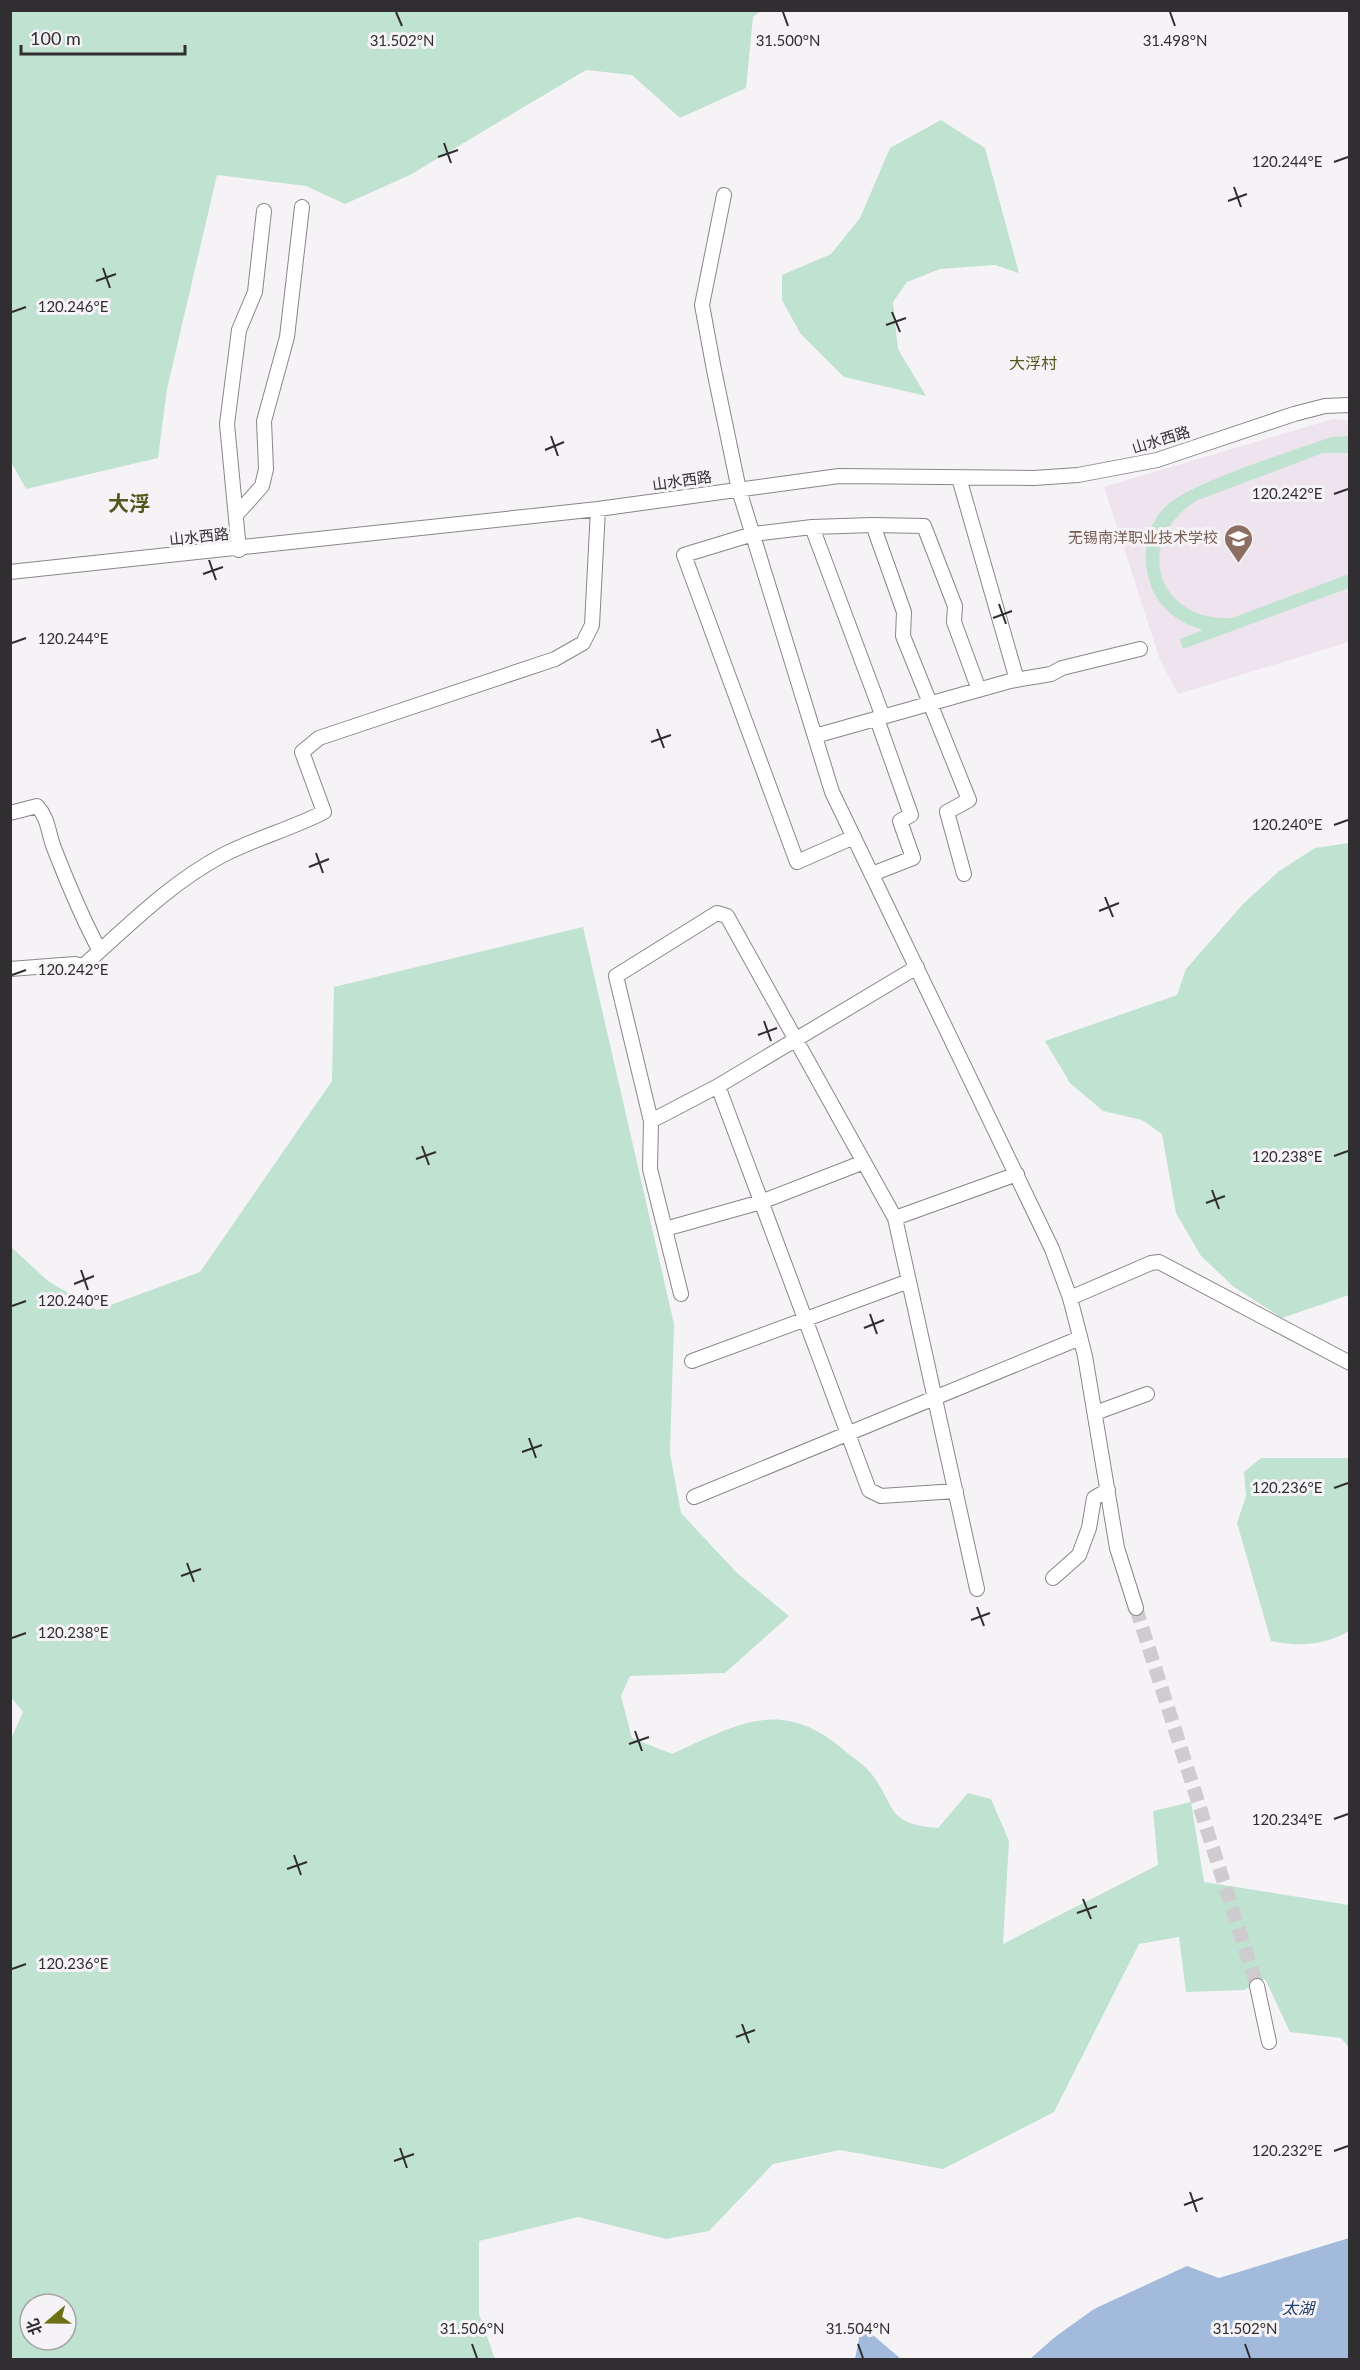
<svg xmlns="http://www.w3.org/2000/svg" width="1360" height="2370" font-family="Lato,'Noto Sans SC',sans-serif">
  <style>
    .built { fill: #ede4ee }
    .green { fill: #c0e2d1; fill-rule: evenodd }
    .water { fill: #a2badb }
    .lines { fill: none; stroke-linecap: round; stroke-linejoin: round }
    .minor-tunnel { stroke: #cecccf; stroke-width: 14; stroke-dasharray: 14 7; stroke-linecap: butt }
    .minor-casing { stroke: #898689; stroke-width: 16 }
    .minor { stroke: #fff; stroke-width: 14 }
    .ticks { fill: none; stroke: #302e30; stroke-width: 2 }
    .labels { text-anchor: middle; stroke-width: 6; stroke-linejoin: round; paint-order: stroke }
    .street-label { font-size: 15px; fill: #302e30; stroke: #f6f3f7 }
    .education-label { font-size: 15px; fill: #785e54; stroke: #f6f3f7; text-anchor: end }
    .neighbourhood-label { font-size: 16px; fill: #54571d; stroke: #f6f3f7 }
    .water-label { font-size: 16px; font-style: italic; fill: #21406c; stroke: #f6f3f7 }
    .district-label { font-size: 21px; font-weight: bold; fill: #54571d; stroke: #f6f3f7 }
    .ticks-label { font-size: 15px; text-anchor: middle; fill: #302e30; stroke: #f6f3f7; stroke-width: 6; stroke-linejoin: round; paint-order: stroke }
  </style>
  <rect width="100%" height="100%" fill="#f6f3f7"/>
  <path class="built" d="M1333,419l16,1v222l-171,52 -18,-34 -56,-173z"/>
  <path class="green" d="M10,11l1,-1 750,1 -8,6 -7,71 -66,30 -48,-43 -46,-5 -176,105 -65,29 -39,-18 -89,-11 -50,214 -9,69 -132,31 -16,-29z
    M941,120l44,28 34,125 -24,-8 -55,4 -33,13 -14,20 5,47 28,47 -82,-19 -44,-44 -18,-33v-25l49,-21 29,-36 30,-70z
    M1349,436v17h-26l-125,47c-66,39 -43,122 34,118l117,-44v14l-166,61 -3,-10 23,-9c-25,-7 -47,-24 -54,-50 -7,-24 -3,-53 15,-72 24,-26 130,-57 167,-71z
    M1349,843v452l-67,23 -48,-31 -33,-31 -25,-43 -14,-79 -20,-14 -39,-9 -33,-28 -25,-42 132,-46 9,-26 57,-65 36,-33 36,-23z
    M583,927l91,397 -4,129 11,60 56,60 52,43 -64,57 -95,3 -9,20 11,42 40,16c67,-30 109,-58 173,-3 7,6 18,13 24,20 28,33 14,53 69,57l30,-35 23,6 18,42 -6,103 155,-79 -5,-54 38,-9 13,80 145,23v143l-8,-10 -51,-6 -25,-53 -21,11 -58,2 -7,-55 -40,7 -85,168 -111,57 -103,-19 -67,14 -64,67 -43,8 -88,-22 -99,24v73l16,45h-484l-1,-618 13,-29 -13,-16v-450l38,35 49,29 103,-38 132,-191 2,-94zM30,2304h36v36h-36z
    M1261,1458h88v173c-23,14 -52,16 -78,10l-34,-118 9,-27 -2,-24z"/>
  <path class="water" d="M1349,2238v121h-319l25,-22 39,-28 93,-43 32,12z
    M861,2329l6,1 34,29h-46z"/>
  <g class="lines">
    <path class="minor-tunnel" d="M1136,1608l121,378"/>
    <defs>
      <path id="minor" d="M724,195l-22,110 12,65 25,120 93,302 220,457 18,49 15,58 32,192 19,60
        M959,478l58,202
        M236,515l26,-29 4,-17 -2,-48 23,-84 15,-130
        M873,525l51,1 31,80 -1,16 25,68
        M812,527l61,-2 31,87 -1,24 66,164 -22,12 17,62
        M239,550l-12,-126 12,-94 16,-38 9,-81
        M10,572l588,-63 241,-33 195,2 44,-3 79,-15 137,-46 31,-8 25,-1
        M815,736l195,-55 41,-7 11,-6 78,-19
        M10,813l27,-7c12,13 11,27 17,42 14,36 28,70 46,103
        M854,837l-57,25 -113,-307 69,-21 59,-7 71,190
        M872,874l41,-16 -13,-37 11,-6 -34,-96
        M10,969l65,-5 8,2c44,-39 87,-83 140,-111 33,-17 68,-26 101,-43l-22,-60 17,-14 236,-79 28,-16 9,-18 6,-116
        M718,1086l151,404 12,6 75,-5
        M651,1121l67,-35 199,-119
        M895,1218l122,-44
        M665,1229l96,-27 103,-40
        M681,1294l-31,-125 1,-48 -35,-145 101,-63 10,3 168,302 82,371
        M1070,1298l81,-35 8,-1 191,101
        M692,1361l217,-80
        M1095,1413l52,-19
        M694,1497l386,-159
        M1053,1578l26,-23 10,-27 5,-30 14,-8
        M1257,1986l12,56"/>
    </defs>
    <use href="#minor" class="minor-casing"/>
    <use href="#minor" class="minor"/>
  </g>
  <path class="ticks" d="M396,12l6,14M783,12l5,14M1170,12l5,14M444,143l7,20M438,157l20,-7M1334,162l14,-5M1234,187l7,20M1228,201l19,-7M103,268l7,20M96,281l20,-7M12,312l14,-5M892,312l8,20M886,325l20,-7M551,436l7,20M545,450l19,-8M1334,494l14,-5M209,560l7,20M203,574l20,-7M999,604l7,20M993,618l19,-7M12,643l14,-5M657,729l7,19M651,742l20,-7M1334,825l14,-5M316,853l7,20M309,867l20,-8M1105,897l8,20M1099,911l20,-8M12,975l14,-5M764,1021l7,20M758,1035l19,-7M422,1146l7,19M1334,1156l14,-5M416,1159l20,-7M1212,1190l7,19M1206,1203l19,-7M81,1270l7,20M74,1284l20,-8M12,1306l14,-5M870,1314l7,20M864,1328l20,-8M529,1438l7,20M522,1452l20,-7M1334,1488l14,-5M187,1563l7,19M181,1576l20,-7M977,1607l7,19M971,1620l19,-7M12,1638l14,-5M635,1731l7,20M629,1744l20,-7M1334,1819l14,-5M294,1855l7,20M287,1869l20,-7M1083,1899l8,20M1077,1913l20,-7M12,1969l14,-5M742,2024l7,19M736,2037l19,-7M400,2148l7,20M1334,2151l14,-5M394,2161l20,-7M1190,2192l7,20M1184,2205l19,-7M472,2344l5,14M858,2344l5,14M1245,2344l5,14"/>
  <defs>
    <symbol id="school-pin" viewBox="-11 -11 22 30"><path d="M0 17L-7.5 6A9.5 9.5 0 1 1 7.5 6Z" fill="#8d6e63" stroke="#f6f3f7"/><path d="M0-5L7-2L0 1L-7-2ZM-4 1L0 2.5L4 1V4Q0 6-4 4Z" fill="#fff"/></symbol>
  </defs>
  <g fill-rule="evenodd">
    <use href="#school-pin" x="1222" y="522" width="33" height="45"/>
  </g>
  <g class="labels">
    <g class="street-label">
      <text transform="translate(1161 440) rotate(-17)" y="5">山水西路</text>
      <text transform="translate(682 481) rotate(-8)" y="5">山水西路</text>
      <text transform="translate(199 537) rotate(-6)" y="5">山水西路</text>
    </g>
    <g class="education-label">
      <text x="1218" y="543">无锡南洋职业技术学校</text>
    </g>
    <g class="neighbourhood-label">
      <text x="1033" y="369">大浮村</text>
    </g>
    <g class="water-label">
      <text x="1298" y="2314">太湖</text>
    </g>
    <g class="district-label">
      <text x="129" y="511">大浮</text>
    </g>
  </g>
  <g class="ticks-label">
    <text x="1175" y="46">31.498°N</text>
    <text x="402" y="46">31.502°N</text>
    <text x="788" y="46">31.500°N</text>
    <text x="1287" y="167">120.244°E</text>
    <text x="73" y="312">120.246°E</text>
    <text x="1287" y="499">120.242°E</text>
    <text x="73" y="644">120.244°E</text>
    <text x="1287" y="830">120.240°E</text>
    <text x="73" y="975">120.242°E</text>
    <text x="1287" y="1162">120.238°E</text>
    <text x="73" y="1306">120.240°E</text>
    <text x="1287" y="1493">120.236°E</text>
    <text x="73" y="1638">120.238°E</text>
    <text x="1287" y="1825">120.234°E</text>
    <text x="73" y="1969">120.236°E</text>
    <text x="1287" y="2156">120.232°E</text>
    <text x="472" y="2334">31.506°N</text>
    <text x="858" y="2334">31.504°N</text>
    <text x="1245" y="2334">31.502°N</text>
  </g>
  <rect width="1360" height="2370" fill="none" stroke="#302e30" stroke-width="24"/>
  <g transform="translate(48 2322) rotate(250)"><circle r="28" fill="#f6f3f7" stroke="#a7a4a7" stroke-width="1.5"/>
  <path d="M0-4.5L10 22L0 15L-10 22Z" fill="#6d7116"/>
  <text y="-9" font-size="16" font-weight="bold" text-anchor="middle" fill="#302e30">北</text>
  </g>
  <path d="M21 45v9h164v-9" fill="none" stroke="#302e30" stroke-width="3"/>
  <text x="30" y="45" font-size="18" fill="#302e30" stroke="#f6f3f7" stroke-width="4.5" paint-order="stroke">100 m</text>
</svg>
